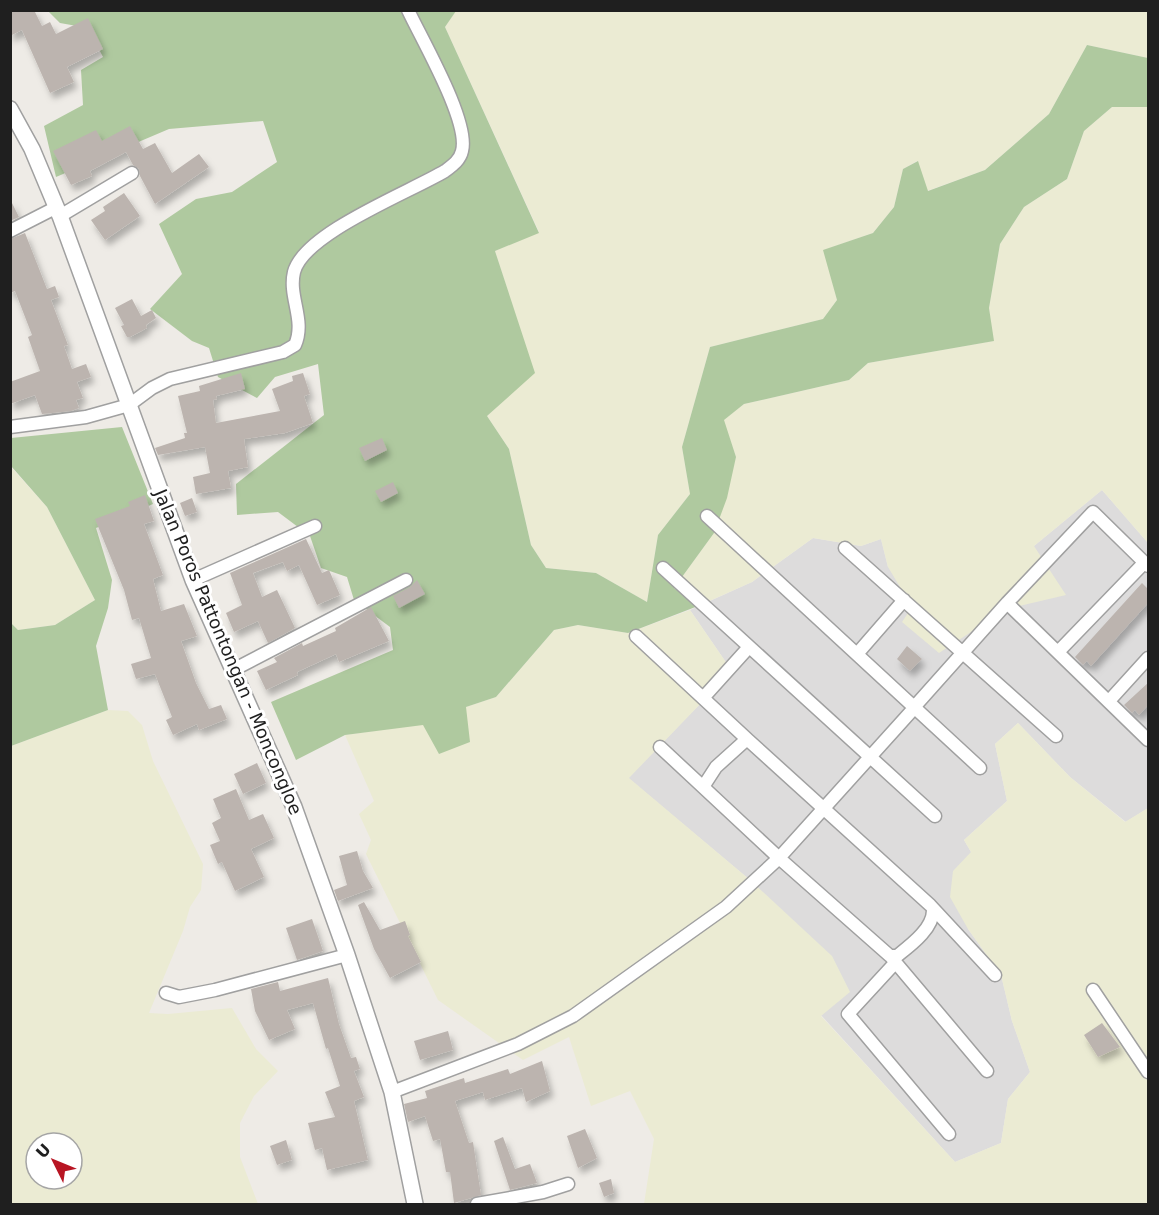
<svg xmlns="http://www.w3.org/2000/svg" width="1159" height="1215" font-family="'DejaVu Sans',sans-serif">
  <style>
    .residential { fill: #dddcdc }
    .farmland { fill: #ebebd3; fill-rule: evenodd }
    .forest { fill: #afc99f }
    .building { fill: #bcb4af; filter: url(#shadow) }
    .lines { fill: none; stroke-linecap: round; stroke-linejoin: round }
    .minor-casing { stroke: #a0a0a0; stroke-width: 15 }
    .tertiary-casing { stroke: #a0a0a0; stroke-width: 18 }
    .minor { stroke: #fff; stroke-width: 12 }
    .tertiary { stroke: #fff; stroke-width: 15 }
    .labels { text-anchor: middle; stroke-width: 6; stroke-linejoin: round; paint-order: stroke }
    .street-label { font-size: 18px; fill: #1f1f1f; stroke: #fff }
  </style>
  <defs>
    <filter id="shadow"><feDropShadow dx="3.5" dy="6" stdDeviation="3" flood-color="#0004"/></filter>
  </defs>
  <rect width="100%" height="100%" fill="#eeebe6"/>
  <path class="residential" d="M1102,490l46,53v265l-22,14 -56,-45 -52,-54 -23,21 12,57 -43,39 7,12 -3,77 33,46 11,46 18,51 -22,27 -7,44 -46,19 -134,-147 -71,-135 -122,-102 104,-107 -42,-61 62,-28 61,-44 48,8 20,-7 7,28 146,-21z"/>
  <path class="farmland" d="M456,10h692v48l-61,-13 -38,69 -64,56 -58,21 -10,-30 -14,8 -9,38 -21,26 -49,17 13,50 -14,19 -113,28 -28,100 8,47 -32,41 -11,67 -51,-29 -50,-5 -15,-23 -22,-96 -22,-33 47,-43 -39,-122 44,-19 -94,-205z
    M1112,107h36v436l-46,-53 -68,56 32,49 -60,14 -67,44 -37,-31 10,-15 -24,-40 -7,-28 -20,7 -48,-8 -61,44 -54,24 -24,-18 40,-55 22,-76 -13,-37 21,-16 105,-24 19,-17 125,-22 -4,-33 11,-64 24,-37 43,-28 17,-48z
    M10,466l37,41 48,93 -40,25 -37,5 -7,-7z
    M690,610l42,61 -103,107 121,102 82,76 18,36 -29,24 134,146 46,-19 7,-44 22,-27 -18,-51 -11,-46 -33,-46 -18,-32 3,-26 18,-19 -7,-12 43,-39 -12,-57 23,-21 52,54 55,45 23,-14v396h-504l10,-65 -24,-48 -39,15 -22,-69 -46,23 -85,-60 -72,-146 5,-14 -12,-26 15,-13 -29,-66 78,-11 17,30 26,-47 30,-10 58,-67 24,-5 50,8z
    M108,710l20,1 14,14 11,36 50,103 -2,26 -11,17 -7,24 -34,82 19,1 64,-6 24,41 22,22 -24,25 -14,27v34l18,47h-247v-458zM36,1143h36v36h-36z"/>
  <path class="forest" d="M48,11h408l-11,16 94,206 -44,18 40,122 -48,43 22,33 22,96 15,23 50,5 51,29 11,-67 32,-41 -8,-47 28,-100 113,-28 14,-19 -14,-50 50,-17 21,-26 9,-38 15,-8 10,30 57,-21 64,-56 38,-69 61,13v49h-36l-28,24 -17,48 -43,28 -24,37 -11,64 5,33 -126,22 -19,17 -105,24 -20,16 12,37 -9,41 -13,35 -40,55 24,18 -70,27 -50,-8 -24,5 -58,67 -30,10 4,35 -31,12 -16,-29 -78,10 -49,25 -25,-58 122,-52 -3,-23 -36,-27 -7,-23 -26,-9 -11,-32 -32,-24 -41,3 -1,-31 88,-69 -6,-51 -43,13 -18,21 -39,-21 -9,-29 -17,-7 -42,-32 32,-35 -23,-50 37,-25 36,-7 45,-30 -14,-41 -94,8 -113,48 -12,-51 39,-21 -2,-35 22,-13 -15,-29 -28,-5z
    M122,427l31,77 -57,24 16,52 -4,28 -12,38 12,64 -97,36v-123l7,7 37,-5 40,-25 -48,-93 -36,-41v-28z"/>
  <path class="building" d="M10,10h24l8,16 8,-4 6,12 32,-16 15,31 -36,18 7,15 -24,11 -28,-63 -12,6z
    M130,126l13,23 12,-6 17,30 27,-19 10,13 -54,37 -15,-28 -1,-7 -6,-4 -7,-13 -36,19 2,5 -21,9 -18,-34 43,-21 6,11z
    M124,193l16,23 -35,24 -14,-20 14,-9 -2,-4z
    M10,199l9,18 -9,4z
    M25,233l22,56 8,-3 4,11 -8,3 17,45 -4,1 8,23 14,-5 5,13 -14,5 6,16 -7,2 3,8 -8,3 -29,3 -7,-19 -25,9v-22l30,-11 -12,-34 4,-2 -17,-44 -5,2v-54z
    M132,299l9,17 11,-6 4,8 -10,7 1,3 -17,9h-3l-6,-11 3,-1 -9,-17z
    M241,373l4,16 -29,7 1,3 -4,1 3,23 64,-12 -8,-22 21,-8 -1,-5 11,-3 7,21 -6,2 9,27 -28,10 -41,6 4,28 -20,4 3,17 -35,6 -3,-17 17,-4 -5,-26 -47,8 -3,-7 30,-10 -1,-5h3l-9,-37 22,-5 -1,-5z
    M382,438l5,12 -22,11 -6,-13z
    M393,482l5,11 -17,9 -6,-11z
    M145,495l9,26 -10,3 19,51 -10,4 8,32 23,-7 13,32 -16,5 15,42 13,26 12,-4 6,14 -28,11 -2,-6 -24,11 -7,-15 6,-3 -17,-43 -19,5 -5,-15 20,-6 -12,-40 -7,2 -8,-30 -29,-71 35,-13 -2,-4z
    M192,498l5,14 -12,4 -5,-13z
    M306,539l16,34 7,-3 11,25 -23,10 -18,-40 -12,6 -4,-9 -30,11 9,24 15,-7 18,38 -27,15 -10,-22 -24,11 -8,-19 16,-8 -12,-32z
    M417,580l8,14 -26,14 -6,-12 17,-9z
    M1142,583l7,7v12l-58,64 -4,-5 -4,4 -8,-8z
    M371,607l18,34 -50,21 -3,-8 -39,18 1,3 -32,15 -9,-19 20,-9 -3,-4 28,-15 1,3 33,-15 -1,-3z
    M907,646l15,13 -12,12 -13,-12z
    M1149,682v22l-10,11 -4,-5 -3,3 -8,-8z
    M257,763l9,20 -23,11 -9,-20z
    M236,789l13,31 14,-6 11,24 -23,11 13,28 -29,14 -13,-29 -4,2 -8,-19 10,-4 -8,-18 9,-5 -8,-19z
    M357,851l6,20 10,17 -35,13 -4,-11 13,-5 -8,-29z
    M364,902l16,28 25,-9 5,14 -2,1 13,26 -31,16 -16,-29 -16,-44z
    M312,919l11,32 -26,9 -11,-32z
    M328,978l11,46 12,34 5,-1 4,12 -6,2 10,26 -10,4 14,59 -41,10 -5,-22 -7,2 -7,-27 27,-6 -10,-25 15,-6 -12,-38 -2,1 -13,-46 -26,7 8,19 -26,11 -14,-29 -4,-22 27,-7 2,9z
    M1102,1023l18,24 -22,10 -14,-22z
    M448,1031l5,19 -33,10 -6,-19z
    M542,1061l8,30 -24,11 -4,-14 -37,12 -2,-8 -28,9 14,42 4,-1 8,53 -27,8 -4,-31h-4l-6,-33 -7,2 -8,-25 -17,6 -4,-18 23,-6 -2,-7 39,-13 1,5 43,-14 2,5z
    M585,1129l12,29 -19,10 -11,-32z
    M503,1137l12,32 15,-5 7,19 -27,7 -16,-49z
    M286,1140l6,20 -15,5 -7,-19z
    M611,1179l3,14 -10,4 -5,-14z"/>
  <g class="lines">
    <defs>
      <path id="minor" d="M60,216l72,-43
        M10,231l47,-24
        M10,427l76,-10 43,-12 23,-17 18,-9 113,-27 12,-7c11,-25 -7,-48 -1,-73 10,-39 116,-80 151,-101 8,-6 15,-11 17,-20 8,-29 -40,-111 -54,-141
        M707,516l273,252
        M845,548l211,188
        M663,568l272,248
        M193,580l122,-54
        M1007,603l141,137
        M636,636l111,103
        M1058,652l87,-90
        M857,654l47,-54
        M233,670l173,-90
        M703,698l46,-51
        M1109,701l39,-43
        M916,705l91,-102 86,-91 55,54
        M660,747l43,40
        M933,909c1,19 -22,36 -36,47h-7l-111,-98 -76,-71 13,-20 31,-28 183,166 65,70
        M891,957l96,114
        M895,963l-47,51 101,120
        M1093,990l55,82
        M166,993l13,4 36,-7 132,-35
        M392,1092l126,-48 55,-28 153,-109 53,-49 137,-152
        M477,1204l66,-12 25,-8"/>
      <path id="tertiary" d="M10,109l22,40 28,67 133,364 101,227 53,148 45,137 23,112"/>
    </defs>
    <use href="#minor" class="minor-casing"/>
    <use href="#tertiary" class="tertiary-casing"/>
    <use href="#minor" class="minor"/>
    <use href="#tertiary" class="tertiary"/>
  </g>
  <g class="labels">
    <g class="street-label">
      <text transform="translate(228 652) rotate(67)" y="6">Jalan Poros Pattontongan - Moncongloe</text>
    </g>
  </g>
  <rect width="1159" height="1215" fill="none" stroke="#1f1f1f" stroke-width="24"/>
  <g transform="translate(54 1161) rotate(313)"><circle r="28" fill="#ffffff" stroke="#a5a5a5" stroke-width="1.5"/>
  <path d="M0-4.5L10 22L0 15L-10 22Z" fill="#b81523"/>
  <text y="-9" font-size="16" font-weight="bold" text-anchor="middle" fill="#1f1f1f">U</text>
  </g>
</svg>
